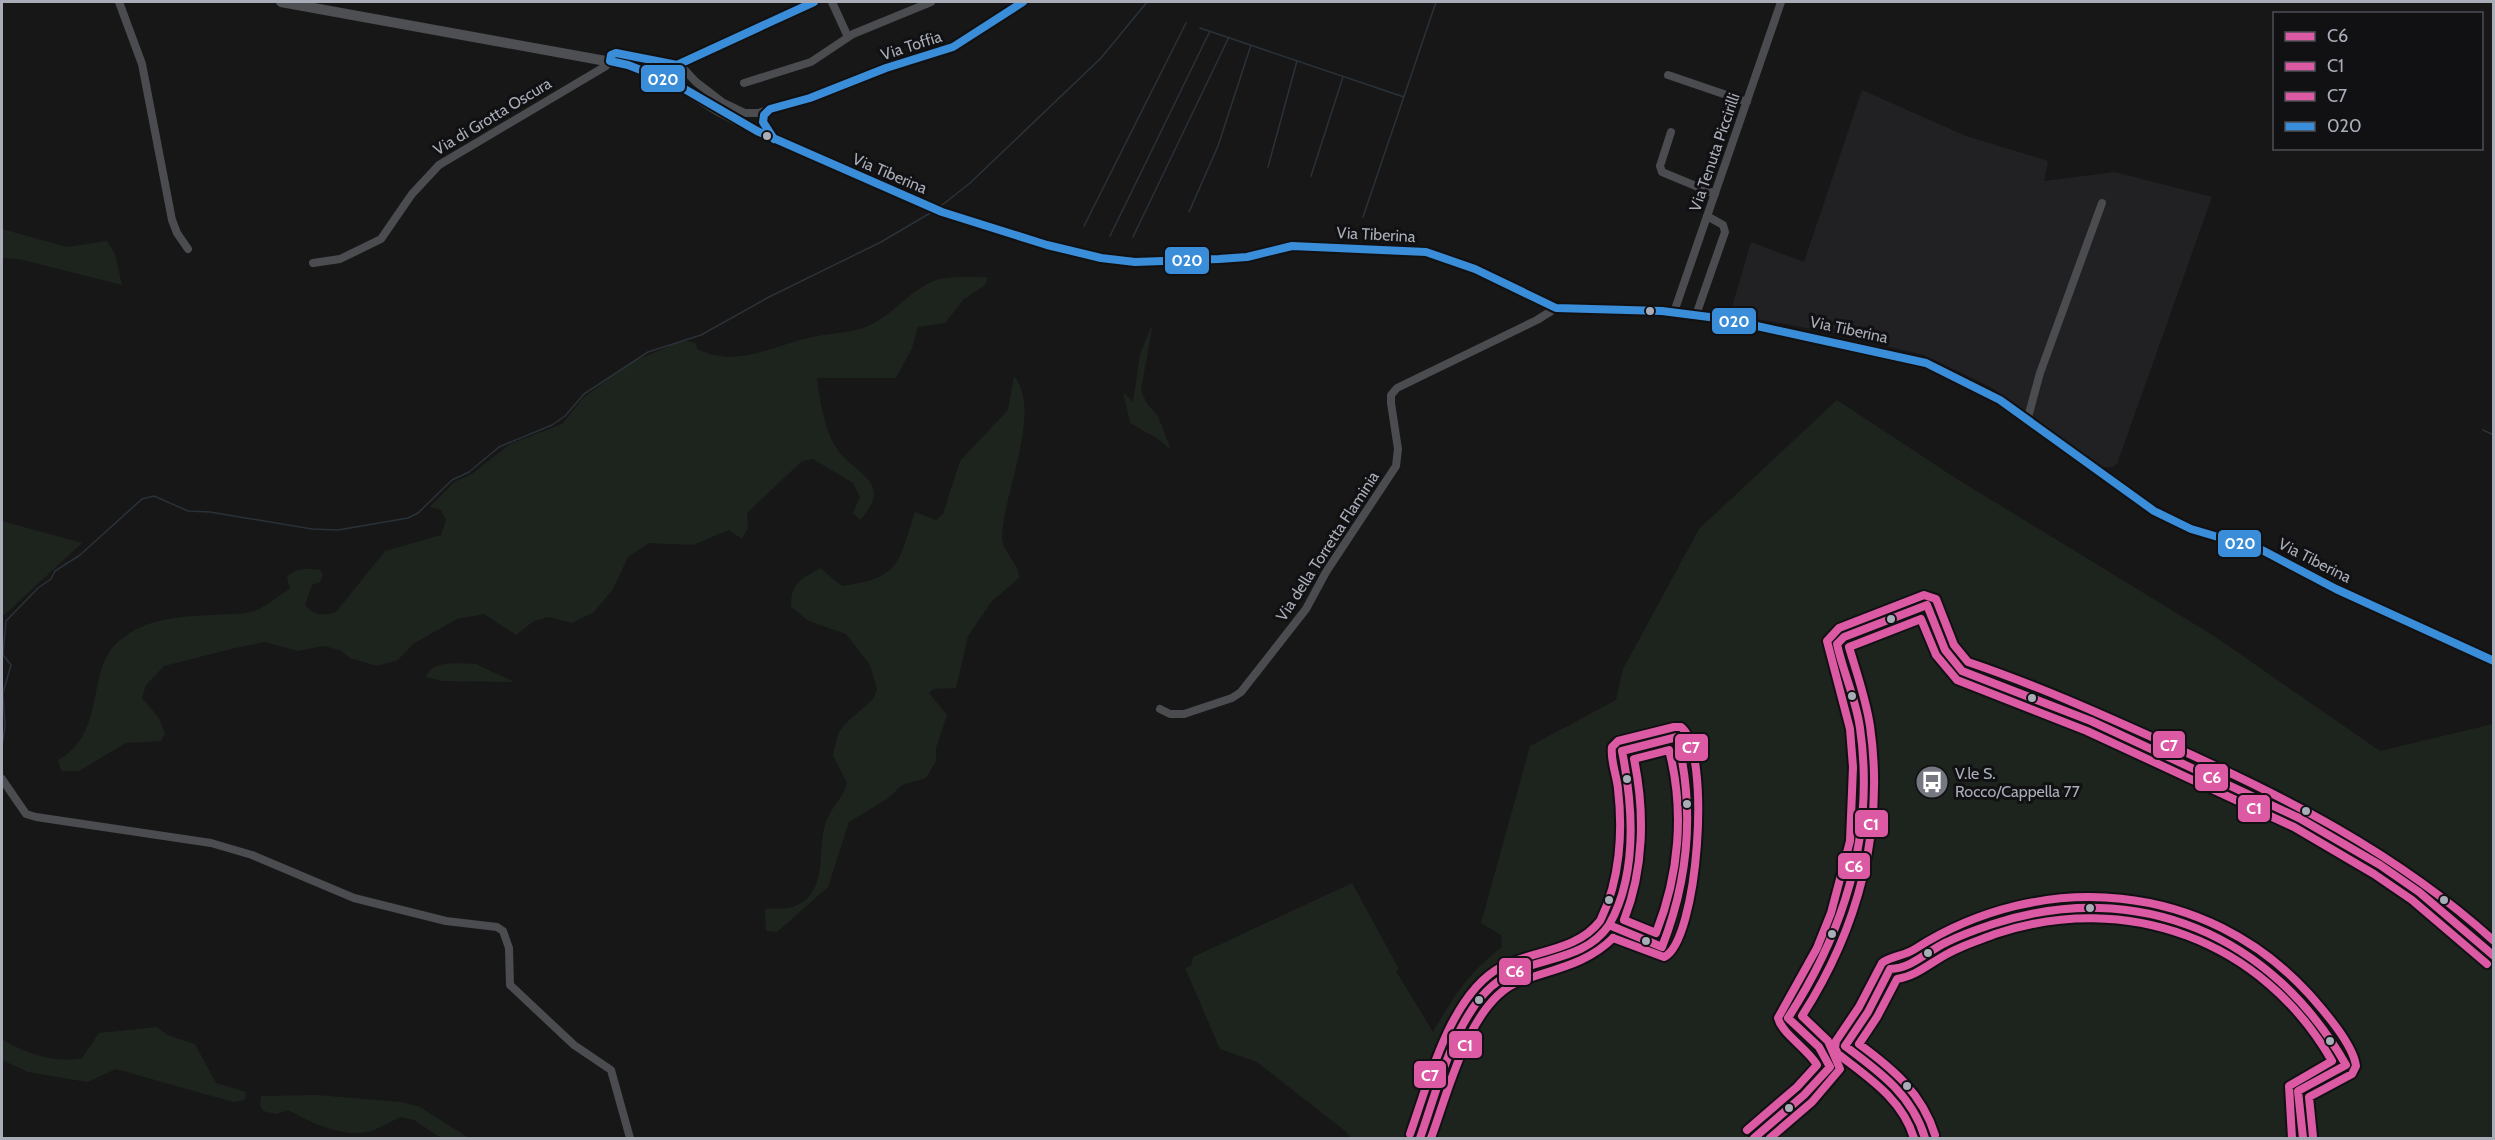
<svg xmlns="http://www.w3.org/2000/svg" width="2495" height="1140" font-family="Cabin,sans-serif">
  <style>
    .built { fill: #212123 }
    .green { fill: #1d241e }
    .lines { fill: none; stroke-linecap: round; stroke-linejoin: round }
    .stream { stroke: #2a3239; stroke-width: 1.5 }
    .minor { stroke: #4b4c50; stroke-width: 8 }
    .major { stroke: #4d4f52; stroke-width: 10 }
    .bus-1-casing { stroke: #111113; stroke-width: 12 }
    .bus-2-casing { stroke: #111113; stroke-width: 12 }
    .bus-3-casing { stroke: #111113; stroke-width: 12 }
    .bus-4-casing { stroke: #111113; stroke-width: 12 }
    .bus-1 { stroke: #dc5aa4; stroke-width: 8 }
    .bus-2 { stroke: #dc5aa4; stroke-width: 8 }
    .bus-3 { stroke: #dc5aa4; stroke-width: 8 }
    .bus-4 { stroke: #3a8dd9; stroke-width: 8 }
    .bus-dot { fill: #a8adb8; stroke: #111113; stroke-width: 2 }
    .labels { text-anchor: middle; stroke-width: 6; stroke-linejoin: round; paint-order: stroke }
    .street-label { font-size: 16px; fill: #a8adb8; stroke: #111113 }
    .poi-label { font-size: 16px; fill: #a8adb8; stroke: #111113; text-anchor: start }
    .line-badge { stroke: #111113; stroke-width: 2 }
    .badge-label { font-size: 16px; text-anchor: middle; font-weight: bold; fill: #fff }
  </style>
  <rect width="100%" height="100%" fill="#171717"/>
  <path class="built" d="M1862,90l104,46 82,25 -4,20 71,-9 97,25 -95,267 -5,3h-11l-109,-79 -68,-33 -96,-23 -98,-18 21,-72 53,20z"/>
  <path class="green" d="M2,229l65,18 40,-6 8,13 7,31 -103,-26 -17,-1z
    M988,277l-3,8 -21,14 -19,24 -27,4 -6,21 -16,30h-79c2,19 8,52 18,68 15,27 62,34 25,74l-7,-7 7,-16 -7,-14 -40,-24 -11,2 -55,52 1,15 -6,11 -13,-9 -36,15 -44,-2 -21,14 -15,32 -19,23 -22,11 -23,-6 -15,4 -18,14 -32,-21 -27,5 -44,25 -15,16 -21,6 -27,-8 -10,-8 -17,-4 -25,5 -33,-9 -34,7 -67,17 -18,19 -4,13 17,20 6,16 -4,7 -35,2 -47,28h-18l-3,-11c47,-25 29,-86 57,-115 24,-26 66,-29 98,-30 13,-1 30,0 41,-4 13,-5 24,-15 36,-22l-3,-12c10,-10 19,-9 33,-7l3,5 -3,7 -8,3 -7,20c8,11 19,11 31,7l49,-61 56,-16 5,-15 -5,-10 -11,-3 24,-25 18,-8 38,-30 52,-20 21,-26 49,-36 52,-22 12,3 1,6c41,20 77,-4 115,-12 19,-4 46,-4 62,-14 22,-12 37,-33 60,-42 15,-6 38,-3 54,-4z
    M1153,323l-12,67 6,14 11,12 13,34 -13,-11 -28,-16 -7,-31 10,10 7,-48z
    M1014,376c29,35 -11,117 -12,161 0,16 16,23 17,41l-27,23 -24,35 -12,52 -22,1 -5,4 18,22 -11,33v13l-10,17 -24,7 -15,14 -38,23 -21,65 -51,45 -11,-1 -1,-22c9,-1 20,0 28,-2 35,-13 25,-52 31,-79 4,-18 19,-29 23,-45l-14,-28 5,-21 6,-9 29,-26 4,-10 -7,-24 -24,-31 -37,-13 -18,-14c0,-24 9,-27 29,-39l22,18c59,-8 56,-23 73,-74l21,8 7,-6 17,-53 48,-51z
    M1837,400l120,79 257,157 166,115 113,-27v414h-1142l-6,-7 -88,-69 -37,-13 -35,-81 6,-2 2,-9 159,-74 47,86 -3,2 37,61c22,-37 34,-58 69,-85l-1,-12 -20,-12 49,-177 86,-46 7,-31 76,-140z
    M2,521l80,22 -80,74z
    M476,664l38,18 -71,-1 -17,-4c7,-18 34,-13 50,-13z
    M157,1027l10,8 28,9 21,39 30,9 -1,8 -12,2 -117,-33 -29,13 -59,-10 -26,-12v-21c22,14 54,25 80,19l17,-25z
    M316,1095l86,7 18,5 49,31h-28l-27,-18 -13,-3c-10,4 -20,11 -30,14 -26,8 -62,-9 -83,-21l-12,4 -13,-3 -3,-6 1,-9z"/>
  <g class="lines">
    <path class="stream" d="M1200,28l204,69
      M1268,167l29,-106
      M1311,176l32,-99
      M941,206l29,-23 131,-125 46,-56
      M1189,212l29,-66 33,-101
      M1363,217l73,-215
      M1084,226l102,-203
      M1110,236l100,-205
      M1133,237l96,-200
      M2483,430l11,5
      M2,746l3,-19 -2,-34 8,-28 -8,-10 3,-34 32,-33 13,-9 4,-8 25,-16 62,-56 12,-3 34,15 22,1 102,17 26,1 70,-12 10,-5 34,-33 17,-8 30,-25 53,-22 13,-9 19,-22 64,-42 53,-17 68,-38 112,-55 51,-30"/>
    <path class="minor" d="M119,2l23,62 30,156 5,13 11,16
      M832,2l16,35
      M679,64l17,18 26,20 23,11h13l52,-15 76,-30 67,-21 70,-45
      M1668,75l79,27
      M744,83l67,-21 42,-28 78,-32
      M767,111l-4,11 9,15
      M1671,132l-11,34 2,6 53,22
      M313,263l27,-4 41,-20 31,-45 27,-29 167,-99 8,-13 63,12 137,-63
      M1674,312l107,-310
      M1696,315l29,-83 -2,-7 -16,-9
      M2027,421l13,-48 62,-170
      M1160,709l10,5h14l48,-16 9,-6 65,-83 20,-37 70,-106 2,-17 -7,-46v-8l6,-7 140,-68 19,-12
      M2,779l24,35 10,3 175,26 41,12 102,43 92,23 51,6 6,4 6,17 1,37 64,60 37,25 19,68"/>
    <path class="major" d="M281,2l347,63 48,19 41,26 40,21 185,81 105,33 54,13 34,4 84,-3 28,-2 45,-11 134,6 49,17 81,39 106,3 63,8 201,44 74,37 154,111 37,18 71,21 74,39 158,72"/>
    <defs>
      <path id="bus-1" d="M1677,737c18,72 12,141 -15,210l-53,-22c29,-51 24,-119 13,-174z
        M1420,1138c17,-47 36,-129 80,-158 34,-24 83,-17 109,-55
        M1754,1138l50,-43 26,-28 -11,-20 -31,-29c57,-88 87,-185 72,-290 -4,-29 -17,-56 -23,-84l7,-7 83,-32 18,45 17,21 129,50 208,97 81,47 39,27 75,64
        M1925,1138c-13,-43 -45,-66 -80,-92l23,-34 22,-43c23,-1 37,-18 57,-27 14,-7 31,-13 46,-18 145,-47 279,11 353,141l-48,26 5,47"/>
      <path id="bus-2" d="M1669,750c16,61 10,125 -13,183l-32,-13c20,-51 21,-108 10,-161z
        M1935,1135c-13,-42 -42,-66 -76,-91l18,-27 20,-38c20,-3 34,-17 52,-26 14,-8 31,-13 46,-19 131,-44 268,6 337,127l-43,25 3,52
        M1431,1138c17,-45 38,-136 87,-156 34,-13 68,-17 95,-44
        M1770,1138l42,-36 28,-33 -12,-28 -26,-25c56,-87 83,-186 68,-290 -4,-27 -13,-52 -21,-79l72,-28 15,36 21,25 130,51 207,96 80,47 38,26 75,64"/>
      <path id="bus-3" d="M1601,919c19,-39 22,-88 17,-130 -1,-13 -8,-29 -6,-42l6,-6 56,-14h7c31,24 17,215 -17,230l-51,-19
        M1747,1130l50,-43 20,-22c-9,-16 -35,-31 -39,-47l39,-70 14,-35 19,-72 3,-74 -3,-38 -23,-88 12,-13 85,-33 12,4 18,46 14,17c68,23 133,52 197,81 119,53 232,110 329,198
        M1410,1134c18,-50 40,-140 91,-167 32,-17 75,-15 99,-46
        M1914,1138c-12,-39 -45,-60 -76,-84l-3,-6 1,-7 23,-34 23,-44c8,-7 23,-7 33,-14 127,-81 291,-68 394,45 15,17 44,50 47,72l-4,8 -43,23 4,40"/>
      <path id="bus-4" d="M814,2l-137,63 -61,-12 -5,2 -1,6 18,4 48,19 81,47 185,81 105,33 54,13 34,4 84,-3 28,-2 45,-11 134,6 49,17 81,39 106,3 63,8 201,44 74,37 154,111 37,18 71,21 74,39 158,72
        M774,139l-11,-17 1,-7 6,-6 40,-11 76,-30 67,-21 70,-45"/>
    </defs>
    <use href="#bus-1" class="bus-1-casing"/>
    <use href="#bus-2" class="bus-2-casing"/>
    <use href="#bus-3" class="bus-3-casing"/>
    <use href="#bus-4" class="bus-4-casing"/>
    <use href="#bus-1" class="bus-1"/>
    <use href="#bus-2" class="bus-2"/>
    <use href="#bus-3" class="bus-3"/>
    <use href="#bus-4" class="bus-4"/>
  </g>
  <defs>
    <symbol id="bus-disc" viewBox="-11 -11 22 22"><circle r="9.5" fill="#757880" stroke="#111113"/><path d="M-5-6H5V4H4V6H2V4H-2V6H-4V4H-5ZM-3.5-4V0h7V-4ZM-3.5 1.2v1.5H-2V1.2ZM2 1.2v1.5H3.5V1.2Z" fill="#fff"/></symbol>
  </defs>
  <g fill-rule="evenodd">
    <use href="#bus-disc" x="1913" y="763" width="38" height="38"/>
  </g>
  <g class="bus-dot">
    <circle cx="767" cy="136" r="5"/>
    <circle cx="1650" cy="311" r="5"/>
    <circle cx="1891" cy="619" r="5"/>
    <circle cx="1852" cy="696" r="5"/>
    <circle cx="2032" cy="698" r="5"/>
    <circle cx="1627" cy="779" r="5"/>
    <circle cx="1687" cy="804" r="5"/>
    <circle cx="2306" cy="811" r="5"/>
    <circle cx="1609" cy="900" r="5"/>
    <circle cx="2444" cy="900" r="5"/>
    <circle cx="2090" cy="908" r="5"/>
    <circle cx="1832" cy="934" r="5"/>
    <circle cx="1646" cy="941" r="5"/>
    <circle cx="1928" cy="953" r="5"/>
    <circle cx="1479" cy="1000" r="5"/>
    <circle cx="2330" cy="1041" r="5"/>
    <circle cx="1907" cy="1086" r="5"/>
    <circle cx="1789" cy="1108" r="5"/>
  </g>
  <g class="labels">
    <g class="street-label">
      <text transform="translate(911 45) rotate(-18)" y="6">Via Toffia</text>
      <text transform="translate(492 116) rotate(-31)" y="6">Via di Grotta Oscura</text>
      <text transform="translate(1714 152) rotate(-71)" y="6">Via Tenuta Piccirilli</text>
      <text transform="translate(890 173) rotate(23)" y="6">Via Tiberina</text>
      <text transform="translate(1376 234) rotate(3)" y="6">Via Tiberina</text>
      <text transform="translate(1849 329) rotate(12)" y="6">Via Tiberina</text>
      <text transform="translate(1327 546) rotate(-57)" y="6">Via della Torretta Flaminia</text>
      <text transform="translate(2315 560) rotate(27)" y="6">Via Tiberina</text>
    </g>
    <g class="poi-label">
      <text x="1955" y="779">V.le S.<tspan x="1955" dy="18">Rocco/Cappella 77</tspan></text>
    </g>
  </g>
  <g class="line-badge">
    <rect x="640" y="64" width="46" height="29" rx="6" fill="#3a8dd9"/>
    <rect x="1164" y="246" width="46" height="29" rx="6" fill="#3a8dd9"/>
    <rect x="1711" y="307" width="46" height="28" rx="6" fill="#3a8dd9"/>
    <rect x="2217" y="529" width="45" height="29" rx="6" fill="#3a8dd9"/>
    <rect x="2152" y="730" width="34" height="29" rx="6" fill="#dc5aa4"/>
    <rect x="1674" y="733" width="35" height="29" rx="6" fill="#dc5aa4"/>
    <rect x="2194" y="763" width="35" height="29" rx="6" fill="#dc5aa4"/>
    <rect x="2237" y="794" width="34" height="29" rx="6" fill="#dc5aa4"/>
    <rect x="1854" y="809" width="35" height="29" rx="6" fill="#dc5aa4"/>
    <rect x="1837" y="852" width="34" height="28" rx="6" fill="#dc5aa4"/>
    <rect x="1498" y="957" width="34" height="29" rx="6" fill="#dc5aa4"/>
    <rect x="1448" y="1030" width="35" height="29" rx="6" fill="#dc5aa4"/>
    <rect x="1413" y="1060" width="34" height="29" rx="6" fill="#dc5aa4"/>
  </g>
  <g class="badge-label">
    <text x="663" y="85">020</text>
    <text x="1187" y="266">020</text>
    <text x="1734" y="327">020</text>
    <text x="2240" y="549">020</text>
    <text x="2169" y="751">C7</text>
    <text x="1691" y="753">C7</text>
    <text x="2212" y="783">C6</text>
    <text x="2254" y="814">C1</text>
    <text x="1871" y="830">C1</text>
    <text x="1854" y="872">C6</text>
    <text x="1515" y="977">C6</text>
    <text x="1465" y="1051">C1</text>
    <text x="1430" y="1081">C7</text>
  </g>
  <rect width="2495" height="1140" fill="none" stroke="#a8adb8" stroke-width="6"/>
  <rect x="2273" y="12" width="210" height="138" fill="#111113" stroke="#4d4f55" stroke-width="1.5"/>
  <rect x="2285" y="32" width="30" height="9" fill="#dc5aa4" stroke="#4d4f55" stroke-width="1.5"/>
  <text x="2327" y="42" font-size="18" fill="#a8adb8">C6</text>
  <rect x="2285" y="62" width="30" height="9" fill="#dc5aa4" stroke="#4d4f55" stroke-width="1.5"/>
  <text x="2327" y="72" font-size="18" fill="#a8adb8">C1</text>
  <rect x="2285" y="92" width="30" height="9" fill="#dc5aa4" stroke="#4d4f55" stroke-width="1.5"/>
  <text x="2327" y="102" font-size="18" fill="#a8adb8">C7</text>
  <rect x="2285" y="122" width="30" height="9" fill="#3a8dd9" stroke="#4d4f55" stroke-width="1.5"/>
  <text x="2327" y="132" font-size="18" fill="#a8adb8">020</text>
</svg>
